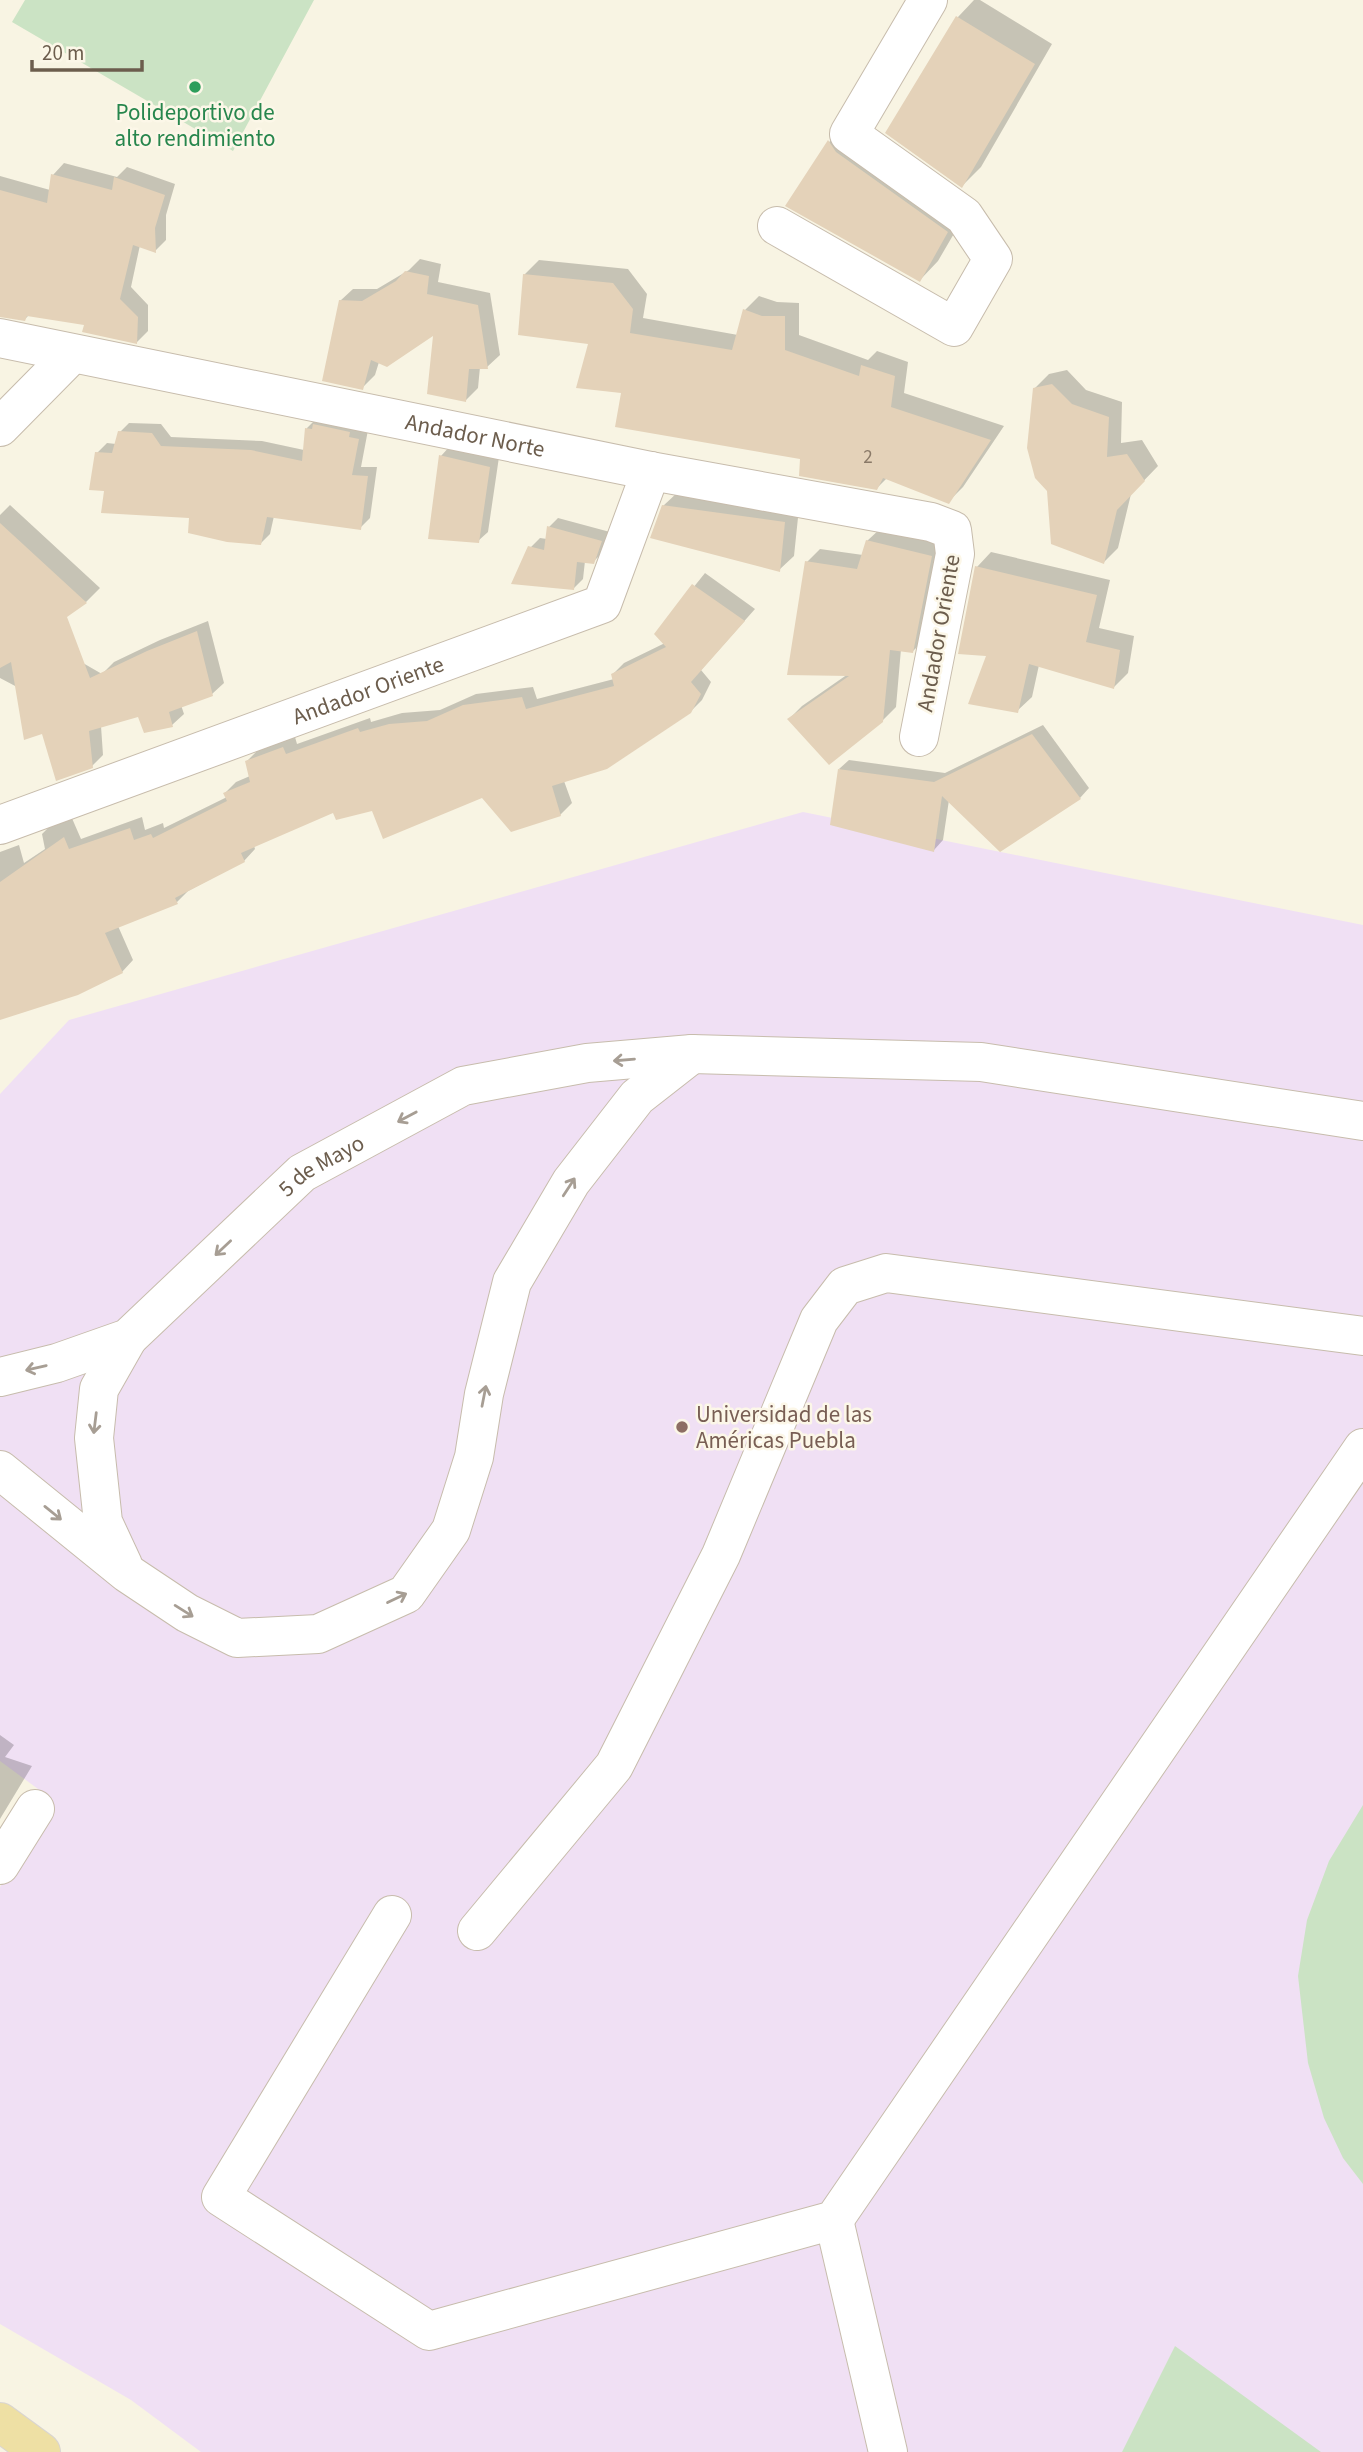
<svg xmlns="http://www.w3.org/2000/svg" width="1363" height="2452" font-family="'Source Sans 3',sans-serif">
  <style>
    .education { fill: #f0e0f4 }
    .green { fill: #cbe3c4 }
    .shadow { fill: #0003 }
    .building { fill: #e4d2b9 }
    .lines { fill: none; stroke-linecap: round; stroke-linejoin: round }
    .minor-casing { stroke: #c7bcac; stroke-width: 40 }
    .major-casing { stroke: #d9d5d1; stroke-width: 40 }
    .minor { stroke: #fff; stroke-width: 38 }
    .major { stroke: #eee0a4; stroke-width: 38 }
    .oneway { stroke: #a79e94 }
    .leisure-dot { fill: #2e9e5b; stroke: #fcf7e8; stroke-width: 2.5 }
    .education-dot { fill: #8d6e63; stroke: #fcf7e8; stroke-width: 2.5 }
    .labels { text-anchor: middle; stroke-width: 5; stroke-linejoin: round; paint-order: stroke }
    .number-label { font-size: 19px; fill: #8a7a68 }
    .leisure-label { font-size: 23px; fill: #27864d; stroke: #fcf7e8 }
    .street-label { font-size: 23px; fill: #6c5d4d; stroke: #fcf7e8 }
    .education-label { font-size: 23px; fill: #785e54; stroke: #fcf7e8; text-anchor: start }
  </style>
  <rect width="100%" height="100%" fill="#f8f4e3"/>
  <path class="education" d="M803,812l560,113v1527h-1162l-70,-52 -131,-76v-437l53,-87 -53,-39v-667l69,-74z"/>
  <path class="green" d="M25,0h289l-81,151 -221,-129z
    M1363,1805v379l-20,-26 -19,-40 -16,-55 -10,-87 9,-56 22,-59z
    M1175,2346l146,106h-199z"/>
  <path class="shadow" d="M974,0h6l72,44 -71,123 -19,19 -75,-54 71,-115z
    M848,122l118,91 -28,48 -18,19 -132,-74 42,-65z
    M64,163l53,14 10,-10 48,17 -9,31v25l-11,11 -15,-6 -9,42 17,18v26l-11,11 -51,-18 -57,-9 -4,4 -25,-4v-139l50,14 3,-15z
    M420,259l21,5 -3,18 52,11 10,62 -13,12h-7l-2,21 -12,12 -31,-68 -56,30 -4,13 -13,13 -22,-87 13,-12h24l32,-19z
    M539,260l89,9 19,25 -4,24 95,17 7,-25 14,-14 18,6 22,1v32l69,25 9,-9 31,11 -4,31 100,33 -41,61 -15,15 -61,-24 -10,10 -75,-31 -179,-65 -33,-50 -66,-67z
    M1067,370l19,20 36,12 -1,41 21,-3 16,26 -27,28 -13,54 -14,14 -56,-72 -13,-102 14,-14z
    M316,419l52,11 -7,37h16l-7,51 -10,10 -86,-12 -4,18 -9,9 -70,-27 -85,-27 -9,-36 10,-10 9,1 4,-12 9,-9 32,1 10,13 91,4 42,9 3,-22z
    M450,446l49,11 -11,75 -10,9 -37,-85z
    M678,492l121,16 -5,48 -15,14 -116,-64z
    M10,505l90,83 -14,14 -86,-25v-62z
    M558,518l52,14 -7,20 -10,10 -8,-1 -2,18 -10,10 -43,-41 10,-10 7,1 2,-12z
    M881,528l64,15 -19,95 -13,13 -12,-2 -5,58 -14,14 -93,-2 13,-13 46,-32 -41,-112 13,-13 43,6 4,-14z
    M991,552l119,28 -11,48 35,8 -6,37 -14,14 -75,-22 -7,32 -15,14 -29,-56 -11,-88z
    M705,573l50,36 -54,61 10,12 -9,18 -12,12 -126,69 8,22 -12,12 -77,-19 -149,14 -80,36 1,3 -11,12 -56,30 -11,11 -59,24 15,34 -11,12 -122,46v-166l19,-7 5,18 21,-14 -3,-15 12,-12 17,-6 10,23 61,-22 3,13 18,-7 1,5 63,-31 -2,-4 11,-11 14,-6 -4,-14 12,-12 37,-13 2,7 73,-26 1,4 31,-9 38,-3 36,-16 57,-7 4,12 77,-20 -1,-5 11,-11 41,-20 -9,-9z
    M208,621l16,62 -12,11 -31,11 3,9 -12,11 -33,-10 -38,11 2,29 -11,11 -49,-34 -26,-45 -17,-9v-42l17,-11 85,49 12,-12 46,-22z
    M1043,725l46,63 -9,10 -131,2 -6,40 -9,10 -95,-81 10,-9 96,13z
    M0,1735l14,10 -9,12 27,9 -32,53z"/>
  <path class="building" d="M956,16l79,48 -73,124 -77,-55z
    M828,140l8,12 112,80 -28,50 -135,-76z
    M51,174l61,16 2,-13 51,18 -10,33 1,25 -23,-8 -13,54 18,18 -1,27 -55,-12 2,-7 -57,-9 -2,5 -25,-4v-127l47,13z
    M405,271l24,5 -2,18 51,11 10,64h-19l-3,33 -39,-8 6,-58 -46,31 -16,-7 -8,30 -41,-9 17,-81 23,1 34,-20z
    M523,274l90,9 20,26 -3,24 102,17 11,-41 19,7h23v34l74,26 2,-11 34,11 -4,31 100,33 -42,64 -66,-26 -6,12 -78,-14 1,-17 -185,-32 6,-34 -45,-5 12,-44 -70,-9z
    M1052,384l20,20 37,13 -2,40 20,-3 18,27 -28,29 -13,54 -53,-20 -4,-53 -12,-13 -8,-30 6,-60z
    M313,424l37,8 -1,5 10,2 -7,36 16,1 -7,54 -94,-13 -6,28 -34,-3 -39,-9 1,-15 -88,-5 3,-22 -15,-1 6,-38 17,1 6,-22 34,2 9,13 90,4 51,11 3,-33 7,1z
    M439,455l51,12 -11,76 -51,-4z
    M662,505l123,17 -5,50 -130,-34z
    M0,523l87,80 -20,14 23,61 57,-27 50,-20 16,65 -44,16 4,15 -29,6 -6,-16 -49,14 4,37 -37,13 -14,-47 -18,6 -13,-78 -11,6z
    M547,526l55,15 -8,23 -17,-2 -3,28 -63,-6 17,-38 16,4z
    M866,540l66,16 -19,97 -23,-3 -7,72 -54,43 -42,-46 62,-43 -62,-1 18,-114 52,8z
    M975,566l122,29 -11,47 34,8 -6,39 -85,-25 -11,49 -50,-9 18,-48 -28,-2z
    M692,584l53,37 -54,61 10,12 -10,19 -84,56 -55,17 9,30 -50,16 -29,-34 -99,41 -11,-28 -36,9 -3,-7 -92,40 4,9 -70,36 3,6 -73,29 18,40 -45,22 -78,25v-138l64,-45 5,12 61,-21 4,12 17,-6 2,4 74,-37 -4,-8 27,-11 -5,-21 38,-14 3,7 72,-26 2,4 29,-8 38,-3 36,-16 59,-8 4,12 88,-23 -3,-12 55,-27 -12,-13z
    M1032,734l49,65 -81,53 -58,-56 -8,56 -104,-27 8,-56 96,13z"/>
  <g class="lines">
    <defs>
      <g id="minor">
        <path d="M777,226l177,101 39,-68 -29,-43 -115,-82 79,-134"/>
        <path id="s1" d="M0,338l651,133 280,51 21,8 3,24 -36,183"/>
        <path d="M0,427l72,-73"/>
        <path id="s2" d="M0,825l602,-221 49,-133"/>
        <path id="s3" d="M0,1377l57,-14 71,-25 174,-165 161,-87 124,-23 105,-9 289,8 382,59"/>
        <path d="M0,1470l127,103 60,40 50,25 81,-4 88,-40 45,-64 23,-73 10,-63 28,-112 59,-100 66,-85 55,-43"/>
        <path d="M123,1565l-20,-43 -9,-84 5,-49 29,-51"/>
        <path d="M0,1865l35,-56"/>
        <path d="M392,1915l-171,282 208,134 405,-111 529,-772"/>
        <path d="M477,1931l137,-165 107,-211 98,-235 26,-34 41,-13 477,63"/>
        <path d="M834,2220l54,232"/>
      </g>
      <path id="major" d="M0,2422l41,30"/>
    </defs>
    <use href="#minor" class="minor-casing"/>
    <use href="#major" class="major-casing"/>
    <use href="#minor" class="minor"/>
    <use href="#major" class="major"/>
  </g>
  <defs><path id="oneway-shaft" d="M-6 0H5M1.5-3L5.5 0L1.5 3" fill="none" stroke-width="1.6" stroke-linecap="round" stroke-linejoin="round" transform="scale(1.75)"/></defs>
  <g class="oneway">
    <use href="#oneway-shaft" transform="translate(624 1060) rotate(175)"/>
    <use href="#oneway-shaft" transform="translate(407 1117) rotate(152)"/>
    <use href="#oneway-shaft" transform="translate(569 1187) rotate(-57)"/>
    <use href="#oneway-shaft" transform="translate(223 1248) rotate(137)"/>
    <use href="#oneway-shaft" transform="translate(36 1368) rotate(167)"/>
    <use href="#oneway-shaft" transform="translate(484 1396) rotate(-79)"/>
    <use href="#oneway-shaft" transform="translate(95 1423) rotate(97)"/>
    <use href="#oneway-shaft" transform="translate(53 1513) rotate(39)"/>
    <use href="#oneway-shaft" transform="translate(397 1598) rotate(-26)"/>
    <use href="#oneway-shaft" transform="translate(184 1611) rotate(32)"/>
  </g>
  <circle class="leisure-dot" cx="195" cy="87" r="7"/>
  <circle class="education-dot" cx="682" cy="1427" r="7"/>
  <g class="labels">
    <g class="number-label">
      <text x="868" y="463">2</text>
    </g>
    <g class="leisure-label">
      <text x="195" y="120">Polideportivo de<tspan x="195" dy="26">alto rendimiento</tspan></text>
    </g>
    <g class="street-label">
      <text dy="8" stroke="none"><textPath href="#s1" startOffset="485">Andador Norte</textPath></text>
      <text transform="translate(938 633) rotate(-80)" y="8">Andador Oriente</text>
      <text dy="8" stroke="none"><textPath href="#s2" startOffset="392">Andador Oriente</textPath></text>
      <text dy="8" stroke="none"><textPath href="#s3" startOffset="394">5 de Mayo</textPath></text>
    </g>
    <g class="education-label">
      <text x="696" y="1422">Universidad de las<tspan x="696" dy="26">Américas Puebla</tspan></text>
    </g>
  </g>
  <path d="M32 60v10h110v-10" fill="none" stroke="#6c5d4d" stroke-width="3.5"/>
  <text x="42" y="60" font-size="21" fill="#6c5d4d" stroke="#fcf7e8" stroke-width="5" paint-order="stroke">20 m</text>
</svg>
